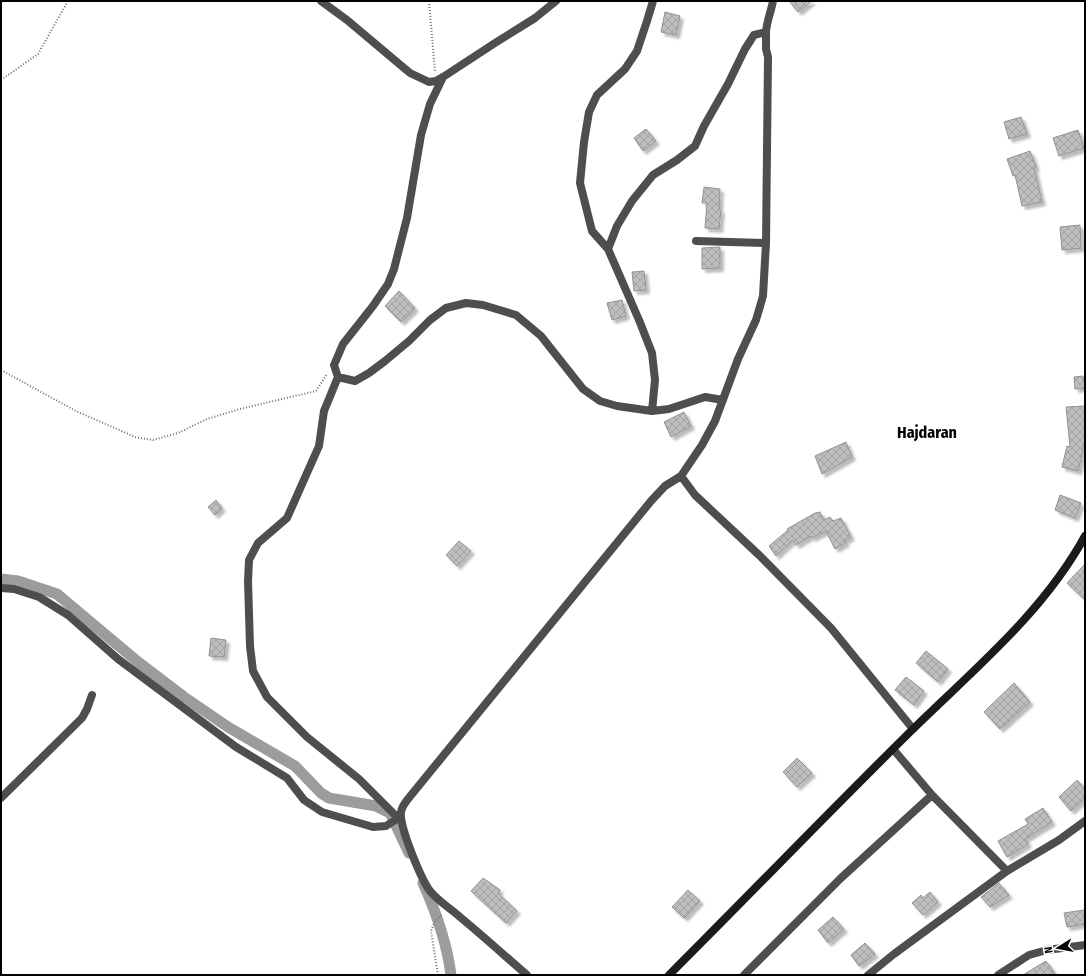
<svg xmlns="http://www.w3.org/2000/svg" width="1086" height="976" font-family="'Fira Sans Condensed',sans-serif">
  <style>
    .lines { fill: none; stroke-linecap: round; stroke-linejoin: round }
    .canal { stroke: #9c9c9c; stroke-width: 11 }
    .building { fill: url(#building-cross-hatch); stroke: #929292; filter: url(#shadow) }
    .path { stroke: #707070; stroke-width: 2; stroke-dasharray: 1 2; stroke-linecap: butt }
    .street { stroke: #4e4e4e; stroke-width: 8 }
    .secondary { stroke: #1b1b1b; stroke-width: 8 }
    .labels { text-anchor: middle; stroke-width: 3; stroke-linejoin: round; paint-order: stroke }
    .quarter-label { font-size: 16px; font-weight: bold; fill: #000; stroke: #fff }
  </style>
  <defs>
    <pattern id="building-cross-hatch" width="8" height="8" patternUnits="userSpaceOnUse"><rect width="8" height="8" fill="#bebebe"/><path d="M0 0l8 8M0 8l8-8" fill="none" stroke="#a2a2a2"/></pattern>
    <filter id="shadow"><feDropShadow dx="3.5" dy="3.5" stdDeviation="1" flood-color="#0004"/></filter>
  </defs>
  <rect width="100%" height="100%" fill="#fff"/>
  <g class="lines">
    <path class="canal" d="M1,579l17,2 39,13 81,68 46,35 44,30 67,39 26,27 8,5 47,8 14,7 19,40
      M423,883c13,29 24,60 28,92"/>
  </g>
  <path class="building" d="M789,1h23l-14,11z
    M665,12l15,4 -4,19 -15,-3z
    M1021,117l6,17 -18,5 -5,-17z
    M646,129l10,12 -13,10 -9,-13z
    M1078,130l6,18 -25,8 -6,-18z
    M1030,151l6,16 -2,1 8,34 -20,4 -7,-31 -2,1 -6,-17z
    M704,187l16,2 -1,21h2l-2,19 -14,-1 2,-25h-5z
    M1080,225l1,23 -19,2 -2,-23z
    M720,247v21l-18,1v-21z
    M644,271l2,19 -12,1 -2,-19z
    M399,291l16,17 -14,14 -16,-16z
    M622,300l4,16 -14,4 -5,-17z
    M1083,376l2,12 -10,1 -1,-12z
    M1085,406v35l-7,30 -16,-4 5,-21 3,1 -4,-40z
    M684,412l7,14 -20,11 -7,-15z
    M846,442l6,15 -30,17 -7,-18z
    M1060,495l21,8 -6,15 -20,-8z
    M216,500l6,8 -7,7 -7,-8z
    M820,512l4,8 6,-3 3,4 8,-3 10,19 -7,4 2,2 -11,6 -9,-18 -14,7 -1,-2 -15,9 -3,-5 -17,16 -7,-10 19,-16 -1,-1 28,-16z
    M459,541l12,10 -14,15 -11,-11z
    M1085,564v36l-18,-17z
    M211,638l15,2 -2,17 -15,-1z
    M926,651l22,18 -10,13 -22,-19z
    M906,677l18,14 -10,14 -19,-15z
    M1014,683l16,19 -30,27 -16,-17z
    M797,758l15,15 -15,14 -14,-15z
    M1077,780l8,9v9l-14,13 -12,-14z
    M1043,808l9,14 -27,17 3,5 -21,13 -9,-16 30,-17 -3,-5z
    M483,878l17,12 -2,3 19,18 -11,12 -35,-32z
    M999,883l10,12 -19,12 -9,-10z
    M688,890l12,11 -16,17 -12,-11z
    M930,892l8,10 -15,13 -11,-12 9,-8 2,3z
    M1084,910l1,14 -18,3 -3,-14z
    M833,917l11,12 -16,14 -10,-13z
    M865,943l10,11 -16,12 -8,-11z
    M1046,961l10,14h-33z"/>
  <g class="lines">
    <path class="path" d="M429,1l6,71
      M1,80l37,-26 30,-53
      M1,370l75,41 59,26 18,3 25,-7 29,-14 33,-10 76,-18 11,-17
      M438,975l-7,-44 4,-10 7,-6"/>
    <path class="street" d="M321,1l26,19 63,53 19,9 7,-1 7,-4 52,-34 40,-25 21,-17
      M443,77l-13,27 -9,31 -14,83 -13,51 -6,15 -15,22 -30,38 -9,21 4,12 17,4 14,-8 16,-12 24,-20 21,-21 16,-12 20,-5 17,2 33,10 25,21 42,53 17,12 17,5 35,5 17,-2 36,-12 18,3
      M696,241l70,2
      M608,249l-16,-18 -12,-48 4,-41 5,-30 8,-17 28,-26 12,-18 10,-30 6,-20
      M338,377l-14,34 -5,35 -32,72 -29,25 -9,17 -1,21 2,65 3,25 14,26 40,40 52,42 39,39
      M652,411l3,-31 -3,-27 -13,-33 -31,-71 9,-23 15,-25 21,-26 24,-15 18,-14 9,-20 24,-42 17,-35 9,-14 12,-3c1,-12 5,-20 7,-31
      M681,476l14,19 64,60 72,73 82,101
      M1,588l13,1 25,8 29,18 50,44 118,88 51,31 17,22 18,12 51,15 13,-1 14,-9
      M1,798l81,-80 5,-9 5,-14
      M1007,871l52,-31 26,-19
      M527,975c-22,-19 -44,-39 -67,-58 -10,-9 -22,-16 -30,-26 -9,-12 -31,-65 -29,-79 1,-7 7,-13 11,-18l239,-293 14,-15 16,-10 21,-31 13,-24 23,-62 18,-39 7,-24 3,-53 2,-186 -2,-8v-17
      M744,975l97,-97 91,-83
      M868,975l26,-21 113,-83 -75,-76 -39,-46
      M998,975l31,-20 18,-5 38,-5"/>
    <path class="secondary" d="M669,975c81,-81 161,-164 242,-244 62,-61 132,-118 174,-195"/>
  </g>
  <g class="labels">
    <g class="quarter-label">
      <text x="927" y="438">Hajdaran</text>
    </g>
  </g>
  <rect width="1086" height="976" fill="none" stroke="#000000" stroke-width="4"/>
  <g transform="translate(1058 948) rotate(259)" stroke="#ffffff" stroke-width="3" paint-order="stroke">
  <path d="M0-3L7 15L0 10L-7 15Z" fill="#000000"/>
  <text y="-6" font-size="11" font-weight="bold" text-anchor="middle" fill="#000000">N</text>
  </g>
</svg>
